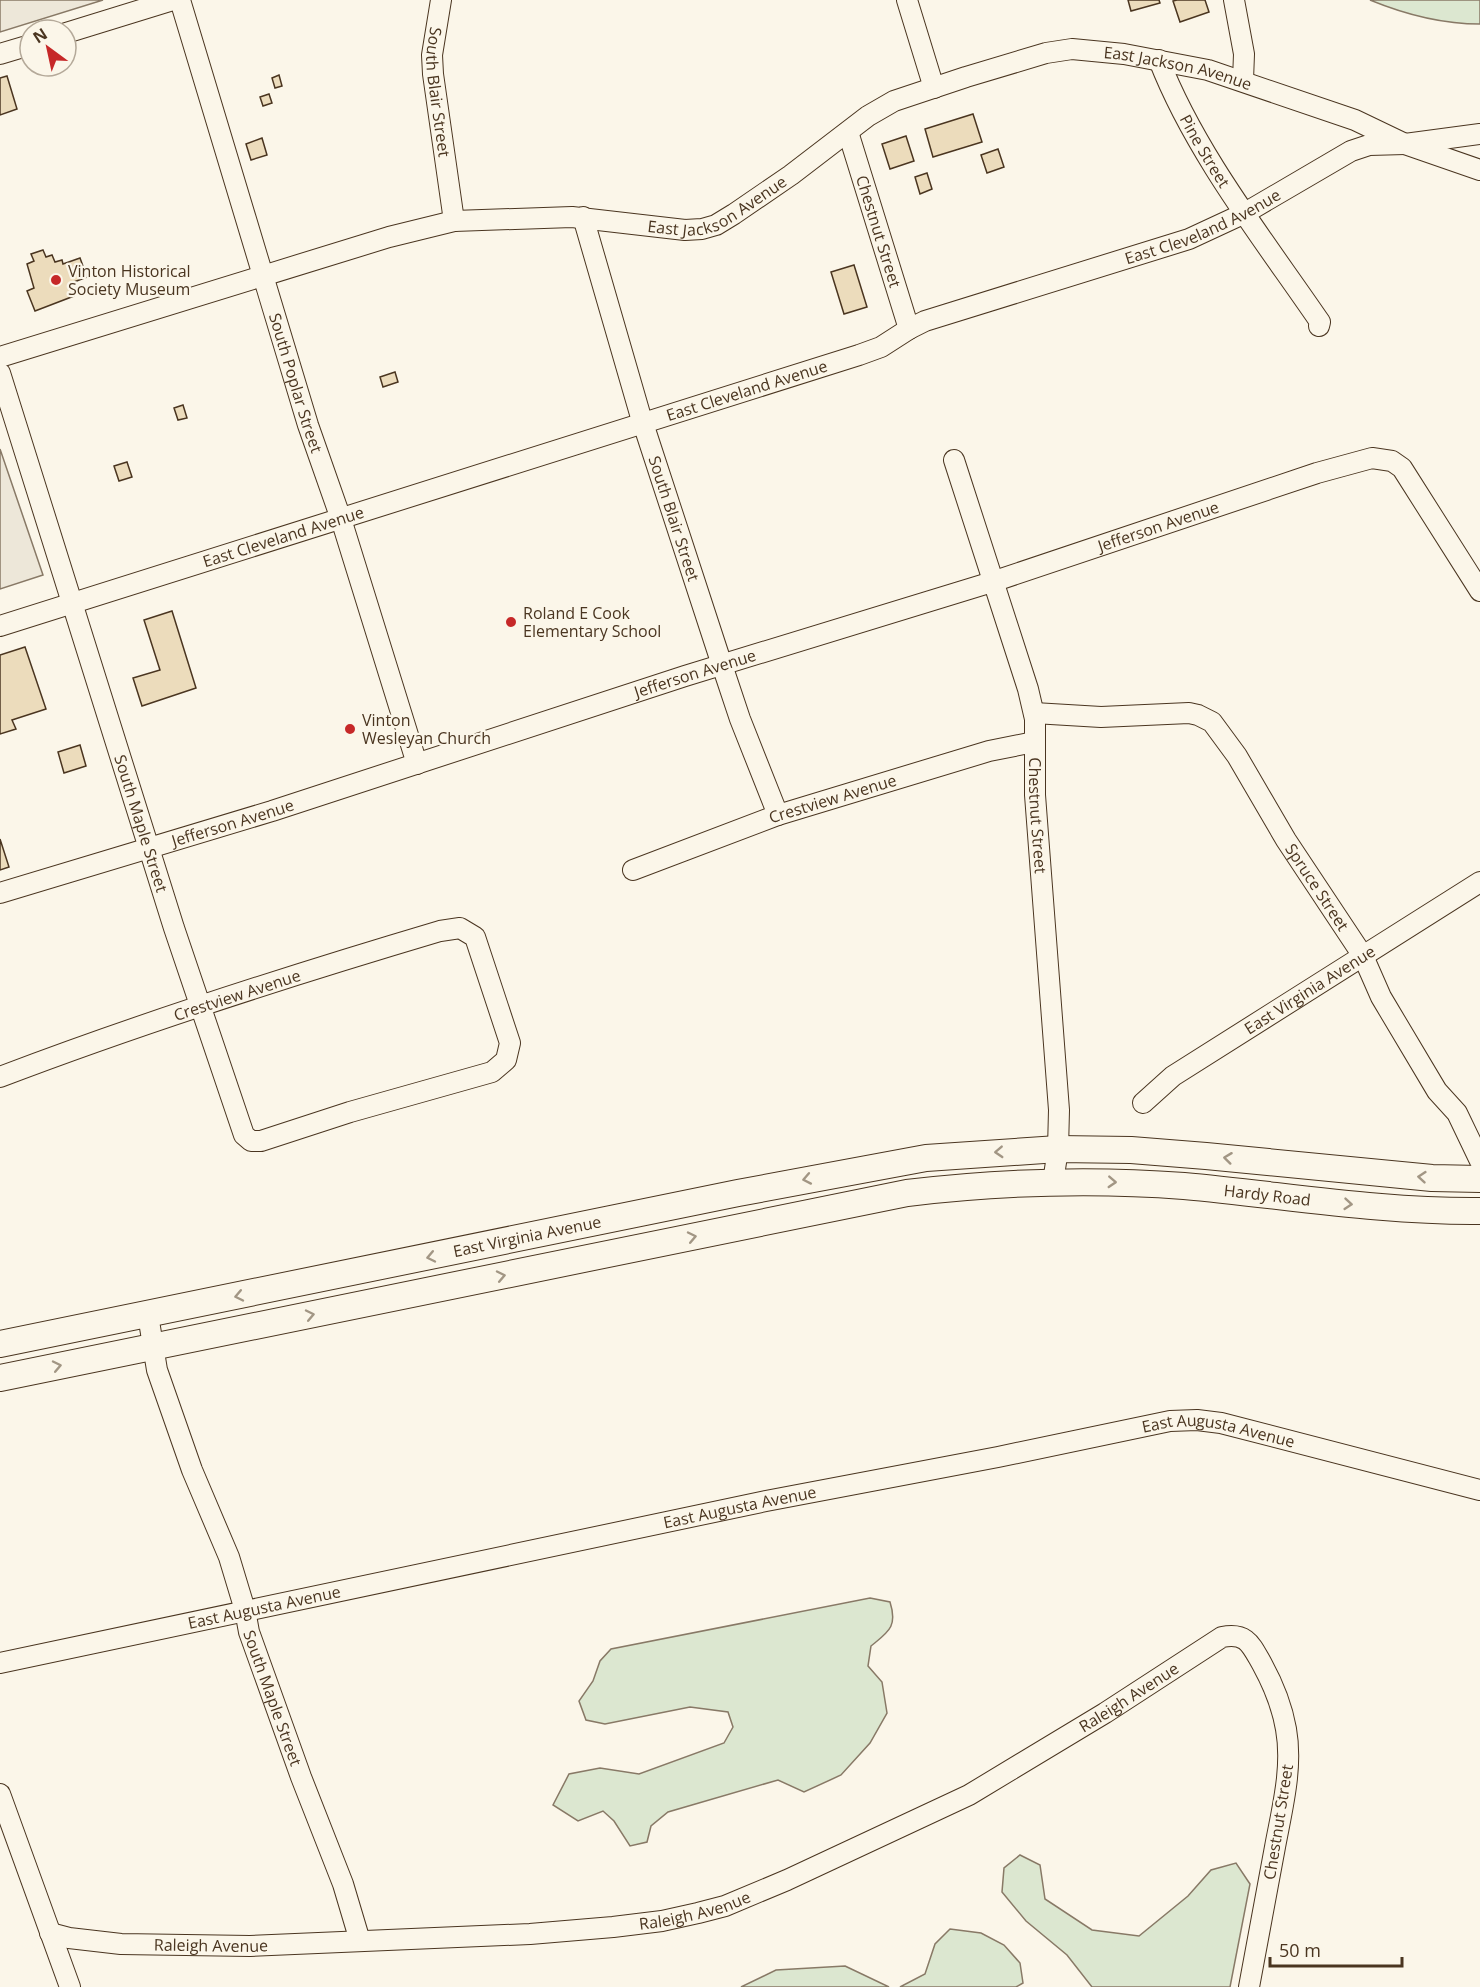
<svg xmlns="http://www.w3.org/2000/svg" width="1480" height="1987" font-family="'Open Sans',sans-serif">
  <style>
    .green { fill: #dce7d0; stroke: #887966; stroke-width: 1.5 }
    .parking { fill: #ede7d9; stroke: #887966; stroke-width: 1.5 }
    .building { fill: #ecdcbc; stroke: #4a3520; stroke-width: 1.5 }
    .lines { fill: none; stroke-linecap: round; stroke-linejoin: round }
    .minor-casing { stroke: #4a3520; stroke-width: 22 }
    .major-casing { stroke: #4a3520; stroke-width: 28 }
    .minor { stroke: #fbf6e9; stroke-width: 20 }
    .major { stroke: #fbf6e9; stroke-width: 26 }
    .oneway { stroke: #a29684 }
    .poi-dot { fill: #c62828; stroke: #fbf6e9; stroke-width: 2 }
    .labels { text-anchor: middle; stroke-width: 4.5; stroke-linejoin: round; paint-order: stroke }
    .street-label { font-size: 16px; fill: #4a3520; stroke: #fbf6e9 }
    .poi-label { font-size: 16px; fill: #4a3520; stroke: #fbf6e9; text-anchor: start }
  </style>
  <rect width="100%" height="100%" fill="#fbf6e9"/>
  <path class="green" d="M1370,0h110v24c-37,0 -76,-10 -110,-24z
    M870,1598l20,4c8,25 -2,30 -19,44l-3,20 14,16 5,31 -17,30 -29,32 -37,17 -26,-12 -110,32 -17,14 -4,16 -17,4 -16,-25 -11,-10 -25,10 -25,-16 16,-31 31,-6 39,6 85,-31 9,-16 -5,-15 -38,-5 -85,17 -19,-4 -7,-19 14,-20 7,-20 11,-12z
    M1020,1855l20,10 5,34 47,31 47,6 49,-40 23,-26 25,-7 14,21 -20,103h-138l-25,-32 -41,-34 -24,-29 2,-24z
    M950,1929l31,4 23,12 16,18 3,20 -7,4h-116l25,-13 10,-30z
    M845,1966l44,21h-148l35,-17z"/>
  <path class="parking" d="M0,0h103l-103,32z
    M0,449l43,126 -43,14z"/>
  <path class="building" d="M1128,0h31l1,3 -29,8z
    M1177,0h28l4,12 -29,10 -7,-21z
    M279,75l3,11 -7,2 -3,-10z
    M7,76l10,33 -17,6v-37z
    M269,94l3,9 -9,3 -3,-9z
    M973,114l9,28 -49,15 -8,-28z
    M906,136l8,25 -24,8 -8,-25z
    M262,138l5,17 -16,5 -5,-16z
    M998,149l6,18 -17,6 -6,-18z
    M927,173l5,16 -12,5 -5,-17z
    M43,250l3,7 6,-2 3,7 7,-2 1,4 17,-6 7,19 -13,5 2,6 -5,2 3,6 -39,15 -8,-20 7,-3 -7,-24 7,-3 -3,-7z
    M854,265l13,42 -23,7 -13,-42z
    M395,372l3,10 -15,5 -3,-10z
    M183,405l4,13 -9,2 -4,-12z
    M127,462l5,15 -13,4 -5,-15z
    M172,611l24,77 -54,18 -9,-28 27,-8 -16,-50z
    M25,647l21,62 -34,11 4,9 -16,5v-79z
    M80,745l6,21 -22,7 -6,-21z
    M0,839l9,28 -9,3z"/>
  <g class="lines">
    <defs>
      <g id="minor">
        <path id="s1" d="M180,0l128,425 33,94 76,245"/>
        <path id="s2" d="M441,0l-9,55 1,19 21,147"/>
        <path d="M907,0l27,88"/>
        <path d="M1234,0l10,54 -1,26"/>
        <path d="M66,33l107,-33"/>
        <path d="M0,54l30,-9"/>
        <path id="s3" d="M1159,60c36,93 105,180 161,262l-1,4"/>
        <path id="s4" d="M848,132l61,197"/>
        <path id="s5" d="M583,217l57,197 82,251 18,54 38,96"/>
        <path id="s6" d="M0,357l389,-120 65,-16 118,-4 113,13 17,-1 14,-4 18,-11 57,-39 77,-59 26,-15 72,-24 80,-24 26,-4 52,5 84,16 147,50 50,24 75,26"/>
        <path id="s7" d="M0,373l174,555 70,207 7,6h10l89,-29 142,-40 14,-12 4,-17 -35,-106 -15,-9 -20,3c-148,44 -296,91 -440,146"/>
        <path id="s8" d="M954,460l74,229 7,30v76l24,315 -1,39 -5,33"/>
        <path id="s9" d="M0,626l859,-271 22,-8 28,-18 16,-8 264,-82 56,-26 106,-62 18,-6 36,-1 75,-10"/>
        <path id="s10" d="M1034,713l67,4 88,-4 9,2 14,7 25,34 49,84 77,116 18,41 56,94 20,22 23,48"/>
        <path id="s11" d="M633,870l145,-55 211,-64 45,-9"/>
        <path id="s12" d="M0,893l272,-82 413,-135 307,-94 325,-109 55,-15 20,3 10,7 78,123"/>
        <path id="s13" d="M1143,1103l30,-27 307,-194"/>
        <path id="s14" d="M148,1315l9,55 35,100 37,87 16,53 4,22 52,145 42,107 17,57"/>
        <path id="s15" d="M0,1663l766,-162 232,-44 172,-36 27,-1 24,3 259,67"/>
        <path d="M0,1794l70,193"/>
        <path id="s16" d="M50,1933l19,5 52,6 129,2 280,-12 83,-7 49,-6 36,-8 27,-7 62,-26 182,-85 136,-82 117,-76c25,-5 29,8 40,27 11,20 20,42 24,65 7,39 -4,80 -11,118 -9,47 -17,93 -26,140"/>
      </g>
      <g id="major">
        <path id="s17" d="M0,1344l738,-151 188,-35 132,-9 73,1 75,6 226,22 48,1"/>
        <path id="s18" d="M0,1378l907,-185c92,-11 184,-14 277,-7 99,9 197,26 296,25"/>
      </g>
    </defs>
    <use href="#minor" class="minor-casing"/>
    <use href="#major" class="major-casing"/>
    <use href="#minor" class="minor"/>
    <use href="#major" class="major"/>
  </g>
  <defs><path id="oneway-chevron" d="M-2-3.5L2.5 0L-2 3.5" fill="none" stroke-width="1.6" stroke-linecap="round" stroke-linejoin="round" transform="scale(1.5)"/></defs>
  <g class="oneway">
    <use href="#oneway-chevron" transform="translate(999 1152) rotate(177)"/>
    <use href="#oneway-chevron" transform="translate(1228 1158) rotate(-173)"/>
    <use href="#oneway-chevron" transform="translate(1422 1177) rotate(-175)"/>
    <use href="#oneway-chevron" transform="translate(807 1179) rotate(169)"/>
    <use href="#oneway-chevron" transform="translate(1112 1182) rotate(3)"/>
    <use href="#oneway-chevron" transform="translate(1348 1204) rotate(5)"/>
    <use href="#oneway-chevron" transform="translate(692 1237) rotate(-12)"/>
    <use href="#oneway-chevron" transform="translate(431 1257) rotate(168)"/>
    <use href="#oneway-chevron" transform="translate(501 1276) rotate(-12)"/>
    <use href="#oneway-chevron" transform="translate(239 1296) rotate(168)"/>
    <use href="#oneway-chevron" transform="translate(310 1315) rotate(-12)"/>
    <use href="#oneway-chevron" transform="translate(57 1366) rotate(-12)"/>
  </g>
  <g class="poi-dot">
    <circle cx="56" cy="280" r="6"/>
    <circle cx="511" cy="622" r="6"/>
    <circle cx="350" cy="729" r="6"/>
  </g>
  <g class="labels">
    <g class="street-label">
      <text dy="6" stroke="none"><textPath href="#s6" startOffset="1248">East Jackson Avenue</textPath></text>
      <text dy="6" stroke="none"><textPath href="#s2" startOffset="93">South Blair Street</textPath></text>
      <text dy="6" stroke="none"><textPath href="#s3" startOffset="102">Pine Street</textPath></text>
      <text dy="6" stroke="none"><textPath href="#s6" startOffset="744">East Jackson Avenue</textPath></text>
      <text dy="6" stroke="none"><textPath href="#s9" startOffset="1269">East Cleveland Avenue</textPath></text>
      <text dy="6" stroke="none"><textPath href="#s4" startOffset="104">Chestnut Street</textPath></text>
      <text dy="6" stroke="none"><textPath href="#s1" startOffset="400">South Poplar Street</textPath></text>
      <text dy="6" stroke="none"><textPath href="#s9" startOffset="783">East Cleveland Avenue</textPath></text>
      <text dy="6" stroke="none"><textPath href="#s5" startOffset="315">South Blair Street</textPath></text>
      <text dy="6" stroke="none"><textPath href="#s12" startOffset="1215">Jefferson Avenue</textPath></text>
      <text dy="6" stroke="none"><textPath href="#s9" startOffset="297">East Cleveland Avenue</textPath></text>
      <text dy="6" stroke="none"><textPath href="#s12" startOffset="729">Jefferson Avenue</textPath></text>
      <text dy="6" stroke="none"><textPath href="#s11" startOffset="212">Crestview Avenue</textPath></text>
      <text dy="6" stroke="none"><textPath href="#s8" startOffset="368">Chestnut Street</textPath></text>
      <text dy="6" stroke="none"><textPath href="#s12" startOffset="243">Jefferson Avenue</textPath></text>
      <text dy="6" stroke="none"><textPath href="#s7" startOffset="472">South Maple Street</textPath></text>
      <text dy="6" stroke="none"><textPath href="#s10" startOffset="376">Spruce Street</textPath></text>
      <text dy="6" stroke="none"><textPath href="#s13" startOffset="202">East Virginia Avenue</textPath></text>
      <text transform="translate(237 995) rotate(-18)" y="6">Crestview Avenue</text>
      <text dy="6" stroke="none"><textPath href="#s18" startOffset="1287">Hardy Road</textPath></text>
      <text dy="6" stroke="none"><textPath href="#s17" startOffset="538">East Virginia Avenue</textPath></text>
      <text dy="6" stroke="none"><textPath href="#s15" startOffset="1244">East Augusta Avenue</textPath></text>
      <text dy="6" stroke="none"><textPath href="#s15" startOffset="756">East Augusta Avenue</textPath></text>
      <text dy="6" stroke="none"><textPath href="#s15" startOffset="270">East Augusta Avenue</textPath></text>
      <text dy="6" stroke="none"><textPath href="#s14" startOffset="404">South Maple Street</textPath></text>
      <text dy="6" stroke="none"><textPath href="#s16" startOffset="1134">Raleigh Avenue</textPath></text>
      <text transform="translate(1278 1822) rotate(-81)" y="6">Chestnut Street</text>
      <text dy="6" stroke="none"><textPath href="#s16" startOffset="648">Raleigh Avenue</textPath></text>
      <text dy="6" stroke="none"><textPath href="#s16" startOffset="162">Raleigh Avenue</textPath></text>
    </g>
    <g class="poi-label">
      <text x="68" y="277">Vinton Historical<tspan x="68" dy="18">Society Museum</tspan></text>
      <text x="523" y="619">Roland E Cook<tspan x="523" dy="18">Elementary School</tspan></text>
      <text x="362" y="726">Vinton<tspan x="362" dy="18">Wesleyan Church</tspan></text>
    </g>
  </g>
  <g transform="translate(48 48) rotate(327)"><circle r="28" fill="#fbf6e9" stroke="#b4a999" stroke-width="1.5"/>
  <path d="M0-4.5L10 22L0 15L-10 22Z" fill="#c62828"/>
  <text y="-9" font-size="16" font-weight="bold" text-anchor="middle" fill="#4a3520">N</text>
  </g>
  <path d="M1270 1957v9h132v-9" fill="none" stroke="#4a3520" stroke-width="3"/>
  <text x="1279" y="1957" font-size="18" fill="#4a3520" stroke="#fbf6e9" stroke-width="4.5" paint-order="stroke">50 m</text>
</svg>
